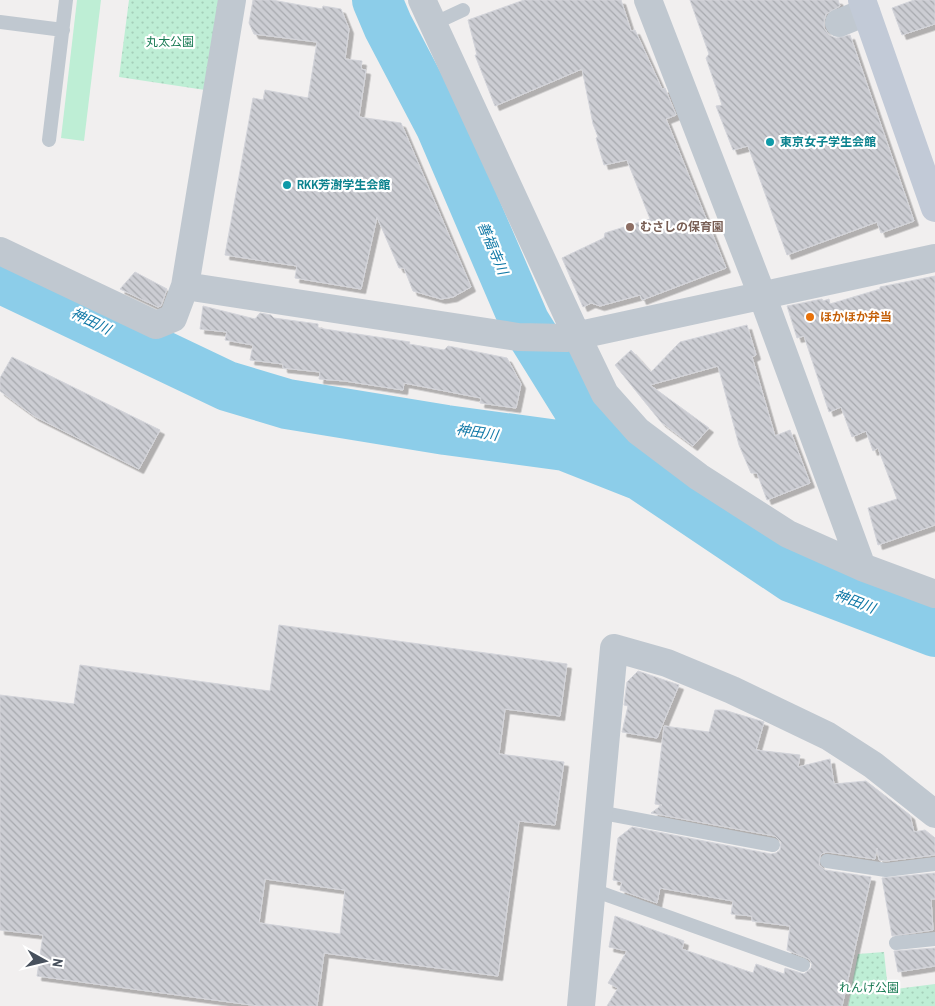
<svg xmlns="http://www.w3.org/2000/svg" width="935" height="1006" font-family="'Archivo Narrow','Noto Sans JP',sans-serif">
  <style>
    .green { fill: #beeed5 }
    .park { fill: url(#park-dots) }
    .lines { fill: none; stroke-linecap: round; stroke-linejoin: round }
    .river { stroke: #8ccde9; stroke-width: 50 }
    .building { fill: url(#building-back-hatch); stroke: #d3d4da; fill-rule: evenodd; filter: url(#shadow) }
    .lane { stroke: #c0c8d0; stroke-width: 14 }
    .street { stroke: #c0c8d0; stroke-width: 28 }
    .secondary { stroke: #c2cad7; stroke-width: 28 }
    .culture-dot { fill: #0f9aa8; stroke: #fff; stroke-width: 2 }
    .education-dot { fill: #8d6e63; stroke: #fff; stroke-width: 2 }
    .food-dot { fill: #e8710a; stroke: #fff; stroke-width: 2 }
    .labels { text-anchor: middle; stroke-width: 4.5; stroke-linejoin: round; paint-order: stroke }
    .park-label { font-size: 12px; fill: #197b54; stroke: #fff }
    .culture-label { font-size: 12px; font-weight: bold; fill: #0d838f; stroke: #fff; text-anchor: start }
    .education-label { font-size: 12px; font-weight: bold; fill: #785e54; stroke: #fff; text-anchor: start }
    .food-label { font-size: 12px; font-weight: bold; fill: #c56008; stroke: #fff; text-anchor: start }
    .water-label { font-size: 14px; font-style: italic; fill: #1078a6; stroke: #fff }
  </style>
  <defs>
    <pattern id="park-dots" width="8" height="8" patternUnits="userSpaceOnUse" patternTransform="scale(1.25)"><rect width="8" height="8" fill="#beeed5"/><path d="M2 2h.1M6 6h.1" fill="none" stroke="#a5ceb9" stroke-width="1.8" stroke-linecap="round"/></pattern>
    <pattern id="building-back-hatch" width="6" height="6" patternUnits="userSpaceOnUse" patternTransform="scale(1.25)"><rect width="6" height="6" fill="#cccdd3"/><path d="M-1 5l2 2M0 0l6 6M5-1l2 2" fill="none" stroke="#a7a9ae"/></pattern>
    <filter id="shadow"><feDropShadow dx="4.5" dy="4.5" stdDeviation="0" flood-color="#0004"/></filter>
  </defs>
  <rect width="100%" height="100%" fill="#f1efef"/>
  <path class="green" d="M77,0h24l-17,141 -23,-3z"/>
  <path class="park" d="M129,0h91l-15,90 -86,-13z
    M884,952l4,38 47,-6v22h-87l10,-52z"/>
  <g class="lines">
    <path class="river" d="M377,0l11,26 52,99 85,198 61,98 44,44
      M0,278l227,108 60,18 159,26 119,16 76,30 152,102 142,54"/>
  </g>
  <path class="building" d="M253,0h19l50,9 1,-3 18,3 8,20 -4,30 17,2 -1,8 5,1 -7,47 42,6 70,164 -18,10 -12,2 -28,-8 -9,-23h-5l-22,-51 -16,72 -66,-11 2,-12 -72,-11 28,-157 10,2 2,-10 43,8 9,-56 -63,-8 -5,-11z
    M524,0h97l10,31 4,-1 27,59 3,-1 11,27 -10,4 60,149 -84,32 -2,-5 -40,11 -9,-3 -8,4 -21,-49 42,-20 1,-5 45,-14 -23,-59 -23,5 -8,-27 2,-1 -5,-13 -11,-55 -87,37 -20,-51h2l-9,-35z
    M690,0h148l2,6 -14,8 -2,7v7l5,7 7,3 14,-3 64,186 -33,12 -4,-11 -90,33 -39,-109 -15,4 -17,-44 6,-1 -16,-47 3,-4z
    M914,0h21v24l-33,11 -10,-27z
    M135,272l32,17 -6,17 -3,1 -38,-18z
    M935,276v249l-57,20 -10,-37 29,-9 -19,-51 -5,3 -7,-20 -14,6 -11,-30 -12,5 -25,-76 -7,2 -10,-32 35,-7 1,2 6,-2 1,5 50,-15v-2z
    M203,306l52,13 5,-6 11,2 3,3 44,6v4l92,14 -1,2 35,6 4,-4 59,12 14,26 -5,24 -36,-5 1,-5 -77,-15 -1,7 -58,-9 -26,-2 1,-7 -37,-4v-4l-33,-4 3,-15 -28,-5 2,-8 -27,-3z
    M747,325l9,30 -4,2 23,79 15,-6 20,53 -43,17 -10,-27h-6l-12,-28 -21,-79 -68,19 59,43 -16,18 -32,-24 -46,-57 16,-15 20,22 29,-30z
    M12,357l148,73 -21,39 -105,-53 -34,-25v-13z
    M279,625l288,39 -7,52 -55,-7 -6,45 65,8 -9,63 -36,-4 -21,155 -174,-23 -7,53h-58l-222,-30 6,-41 -43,-5v-235l74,9 6,-39 190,26zM265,879l80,11 -5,44 -81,-11z
    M638,671l41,14 -22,53 -35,-6 6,-26 -4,-1 3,-23z
    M715,710h9l40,12 -8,28 44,5 -2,12 32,-8 4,25 32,-3 44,34 4,17 11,-2 10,8v17l-49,6 -7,-1 -2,-12 -2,11 -47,-7 -5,1 -3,3 -1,9 6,5 46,7 -29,129h-235l11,-18 -10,-5 19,-32 -18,-4 6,-31 69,25 -2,8 71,24 3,-9 28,10 1,-6 19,6 7,-6 1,-4 -3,-5 -22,-9 3,-24 -38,-5v-5l-21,-2 2,-13 -73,-13 -3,15 -37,-13 2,-8 -9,-2 5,-42 14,-11 139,27 5,-1 4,-3 1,-8 -6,-6 -124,-23 11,-8 -7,-1 9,-78 45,6z
    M935,873v26h-4l2,31 -41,6 -10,-58z
    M935,948v18l-37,6 -4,-21z"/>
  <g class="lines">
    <path class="lane" d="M0,22l63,8
      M433,24l30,-14
      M49,140l17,-140
      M598,812l175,33
      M827,861l59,9 49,-6
      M593,890l210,75
      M896,943l39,-4"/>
    <path class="street" d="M422,0l155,336 28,58 33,37 61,46 89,57 74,33 73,27
      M648,0l114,295 100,272
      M839,23l27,-11
      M0,251l156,74 17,-7 12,-32 47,-286
      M185,286l333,51 48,1 369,-80
      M581,1006l33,-358 53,15 65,27 96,46 45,29 62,49"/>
    <path class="secondary" d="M862,0l73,208"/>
  </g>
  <g class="culture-dot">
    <circle cx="770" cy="142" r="5"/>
    <circle cx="287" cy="185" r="5"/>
  </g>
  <circle class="education-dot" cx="630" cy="227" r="5"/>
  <circle class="food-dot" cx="810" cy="317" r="5"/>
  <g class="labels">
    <g class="park-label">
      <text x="170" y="46">丸太公園</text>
      <text x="869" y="992">れんげ公園</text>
    </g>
    <g class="culture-label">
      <text x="780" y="146">東京女子学生会館</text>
      <text x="297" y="189">RKK芳澍学生会館</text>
    </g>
    <g class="education-label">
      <text x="640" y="231">むさしの保育園</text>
    </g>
    <g class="food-label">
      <text x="820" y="321">ほかほか弁当</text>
    </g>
    <g class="water-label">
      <text transform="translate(493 248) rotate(67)" y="5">善福寺川</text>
      <text transform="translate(91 321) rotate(26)" y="5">神田川</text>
      <text transform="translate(477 432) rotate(9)" y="5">神田川</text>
      <text transform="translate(855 601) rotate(21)" y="5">神田川</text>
    </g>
  </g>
  <g transform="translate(45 961) rotate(98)" stroke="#ffffff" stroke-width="4" paint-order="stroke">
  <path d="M0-4L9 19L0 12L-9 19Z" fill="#47505c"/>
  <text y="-8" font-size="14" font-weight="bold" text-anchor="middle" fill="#47505c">N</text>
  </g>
</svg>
